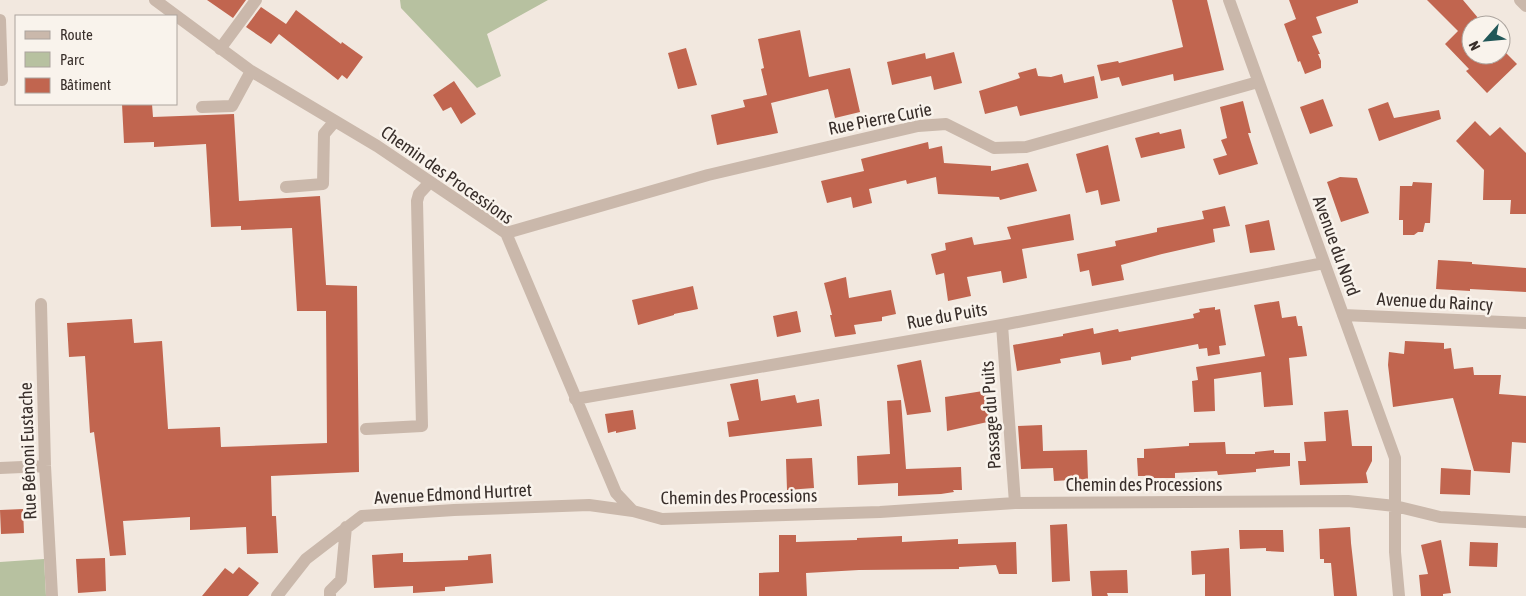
<svg xmlns="http://www.w3.org/2000/svg" width="1526" height="596" font-family="'Asap Condensed',sans-serif">
  <style>
    .green { fill: #b7c1a0 }
    .building { fill: #c1654f }
    .lines { fill: none; stroke-linecap: round; stroke-linejoin: round }
    .minor { stroke: #cab8ab; stroke-width: 12 }
    .labels { text-anchor: middle; stroke-width: 5; stroke-linejoin: round; paint-order: stroke }
    .street-label { font-size: 18px; fill: #382e2a; stroke: #f9f3ec }
  </style>
  <rect width="100%" height="100%" fill="#f2e8df"/>
  <path class="green" d="M400,0h148l-61,34 14,42 -24,12 -76,-80z
    M44,559l2,37h-46v-34z"/>
  <path class="building" d="M207,0h39l-13,18z
    M1172,0h35l17,70 -50,11 -1,-7 -51,12 -3,-9 -18,4 -4,-16 21,-4 1,2 64,-16z
    M1289,0h69v3l-42,14 6,16 -10,3 8,18h-2l3,7v7l-16,6 -5,-13 -2,1 -14,-38 12,-5z
    M1427,0h36l21,25h-13v30h30v-7l16,16 -30,29 -21,-22 3,-2 -24,-25 13,-13z
    M261,7l25,17 10,-14 45,34 1,-2 21,15 -16,22 -5,-4 -4,5 -59,-46 -8,10 -25,-17z
    M800,30l9,47 41,-9 10,44 -25,6 -7,-29 -57,14 7,30 -61,12 -6,-30 34,-8 -2,-7 24,-5 -6,-26 3,-1 -6,-29z
    M686,48l11,37 -19,4 -10,-36z
    M954,52l8,31 -28,7 -3,-14 -39,9 -5,-23 38,-9 1,6z
    M1036,68l2,8 13,1 11,-3 2,9 30,-7 4,22 -78,18 -3,-10 -32,8 -6,-23 41,-13 -2,-5z
    M454,81l22,33 -15,10 -10,-17 -8,4 -10,-16z
    M1323,99l10,27 -23,8 -10,-27z
    M1243,101l8,32h-3l10,31 -39,11 -6,-16 14,-4 -6,-15 6,-2 -7,-31z
    M1388,102l6,16 45,-8 2,9 -62,22 -11,-32z
    M122,104h30l1,13 81,-3 5,87 81,-5 6,89 31,1 2,186 -88,4 1,40h4l2,37 -31,1 -1,-27 -56,3v-13l-67,4 3,34 -16,1 -16,-124 -4,1 -5,-77 -16,1 -2,-34 65,-4 2,24 28,-2 6,88 52,-2 1,20 106,-4 -1,-132h-29l-5,-83 -51,2v-4l-30,1 -5,-83 -52,3v-5l-30,1z
    M1475,121l15,15 10,-9 26,26v61h-16l1,-14h-28l1,-30 -28,-29z
    M1181,129l4,19 -44,10 -6,-20 24,-6 1,2z
    M928,142l1,7 13,-3 2,17 47,3v5l37,-8 9,28 -37,9 -1,-3 -61,-3 -2,-17 -29,7 -1,-4 -37,9 3,14 -19,5 -2,-11 -24,6 -6,-22 43,-10 -3,-12z
    M1108,145l12,56 -19,4 -3,-15 -12,3 -10,-39z
    M1340,177l17,1 12,35 -28,9 -14,-40z
    M1413,182l19,1 -2,40h-5l-2,9h-5l-4,3h-11v-15h-4l1,-34h12z
    M1225,206l5,20 -17,3 2,13 -53,12 -41,11 3,15 -32,6 -3,-16 -9,2 -3,-18 39,-8 -1,-5 42,-9v-4l47,-9 -2,-8z
    M1070,214l4,26 -52,9 5,29 -24,5 -2,-12 -34,6 4,19 -23,5 -4,-28 -8,2 -5,-21 15,-4 -1,-7 27,-6 2,8 37,-6 -4,-12z
    M1269,220l6,30 -25,3 -5,-28z
    M1438,260l34,2v2l54,4v24l-56,-3v2l-34,-2z
    M846,277l3,21 42,-8 5,24 -14,3v4l-28,4 2,9 -21,3 -5,-22h2l-8,-32z
    M693,286l5,23 -24,5v1l-36,10 -6,-25z
    M1279,301l3,17 14,-2 2,10h4l5,30 -18,2 4,47 -29,2 -3,-35 -47,7 1,32 -21,1 -2,-31 6,-1 -2,-13 69,-11 -11,-51z
    M1215,307v3l5,-1 6,36 -7,1 1,8 -12,2 -1,-8 -8,1 -1,-5 -67,13v3l-29,5 -2,-13 -40,7 1,4 -44,8 -4,-26 50,-9v-2l30,-6 1,6 24,-5 1,3 75,-14 -1,-4 7,-2 -1,-3z
    M797,311l4,21 -24,5 -4,-21z
    M1405,341l39,2v6l7,-1 3,21 19,-2 1,8h27l-2,19 27,2v47l-14,-1 -2,31 -36,-2 -21,-73 -60,9 -5,-42 1,-13 15,2z
    M921,360l10,52 -24,3 -10,-50z
    M758,379l3,22 34,-6 2,8 22,-4 3,27 -93,11 -2,-15 12,-2 -9,-36z
    M983,391v5l6,-1 3,26 -45,10 -2,-34z
    M901,400l5,69 55,-2 1,23h-9l1,2 -13,2 -43,2v-13l-40,2 -1,-29 33,-2 -3,-53z
    M633,410l3,19 -20,4v-2l-8,2 -3,-19z
    M1348,410l4,36h20v15l-6,12 2,10 -68,2 -2,-24h8l-2,-19 22,-1 -2,-29z
    M1042,425l1,26 44,-1 1,29 -34,2 -1,-13 -32,1 -3,-43z
    M1225,442l1,12h29v-2l19,-2v3h16v13l-34,3v3l-38,3 -1,-4 -42,2v5h-30v-2h-7l-1,-18h7v-9l45,-3v-3z
    M812,458l2,30 -27,2 -1,-31z
    M1441,468l30,2 -1,25 -30,-1z
    M23,509l1,24 -23,1 -1,-24z
    M1067,524l3,57 -18,1 -2,-57z
    M1350,527l1,16 6,53h-23l-3,-33h-7v-4h-4l-1,-30z
    M1239,530h44l1,22 -18,-1v-3l-26,1z
    M779,535h17v7l61,-2v-2l45,-2v6l56,-3v5l58,-2 1,32h-18l-3,-9 -37,2v2l-100,1 -53,3 1,23h-48v-23l20,-1z
    M1441,540l10,53 -8,1v2h-22l-2,-21 9,-1 -7,-29z
    M1470,542l28,1 -1,24 -28,-1z
    M1229,548l2,48h-26v-22l-13,1 -1,-24z
    M403,553v9h9l56,-2v-4l23,-2 2,29 -48,4v4l-32,2v-7l-39,2 -2,-33z
    M105,558l1,33 -28,2 -2,-34z
    M239,567l20,16 -11,13h-46l23,-28 8,6z
    M1127,570l1,23h-21l1,3h-16l-2,-25z"/>
  <g class="lines">
    <path class="minor" d="M155,0l96,71 126,75 129,87 110,260 17,18
      M1229,0l166,458v94l4,44
      M1520,0l6,6
      M0,20l2,60
      M220,49l36,-49
      M202,107l30,-1 19,-35
      M286,187l37,-3 1,-50 11,-13
      M506,233l202,-58 210,-49 28,-2 48,24 32,-1 232,-65
      M41,304l4,162 7,130
      M1343,315l183,8
      M1002,325l13,178
      M575,399l427,-74 322,-62
      M366,429l56,-3 -5,-225 2,-7 11,-12
      M0,468l45,-2
      M277,596l29,-37 56,-43 92,-6 135,-5 44,6 29,8 218,-7 135,-9 333,-2 47,5 45,11 86,5
      M330,596v-5l11,-11 5,-53"/>
  </g>
  <g class="labels">
    <g class="street-label">
      <text transform="translate(880 119) rotate(-11)" y="6">Rue Pierre Curie</text>
      <text transform="translate(447 175) rotate(35)" y="6">Chemin des Processions</text>
      <text transform="translate(1336 246) rotate(70)" y="6">Avenue du Nord</text>
      <text transform="translate(1435 302) rotate(3)" y="6">Avenue du Raincy</text>
      <text transform="translate(947 316) rotate(-10)" y="6">Rue du Puits</text>
      <text transform="translate(991 415) rotate(-94)" y="6">Passage du Puits</text>
      <text transform="translate(28 451) rotate(-92)" y="6">Rue Bénoni Eustache</text>
      <text x="1144" y="491">Chemin des Processions</text>
      <text transform="translate(453 494) rotate(-3)" y="6">Avenue Edmond Hurtret</text>
      <text transform="translate(739 497) rotate(-1)" y="6">Chemin des Processions</text>
    </g>
  </g>
  <rect x="15" y="15" width="162" height="90" fill="#f9f3ec" stroke="#aca49e"/>
  <rect x="25" y="31" width="25" height="8" fill="#cab8ab" stroke="#aca49e"/>
  <text x="60" y="40" font-size="15" fill="#382e2a">Route</text>
  <rect x="25" y="52" width="25" height="15" fill="#b7c1a0" stroke="#aca49e"/>
  <text x="60" y="65" font-size="15" fill="#382e2a">Parc</text>
  <rect x="25" y="78" width="25" height="15" fill="#c1654f" stroke="#aca49e"/>
  <text x="60" y="90" font-size="15" fill="#382e2a">Bâtiment</text>
  <g transform="translate(1486 40) rotate(243)"><circle r="24" fill="#f9f3ec" stroke="#aca49e"/>
  <path d="M0-4L9 19L0 12L-9 19Z" fill="#215758"/>
  <text y="-8" font-size="14" font-weight="bold" text-anchor="middle" fill="#382e2a">N</text>
  </g>
</svg>
